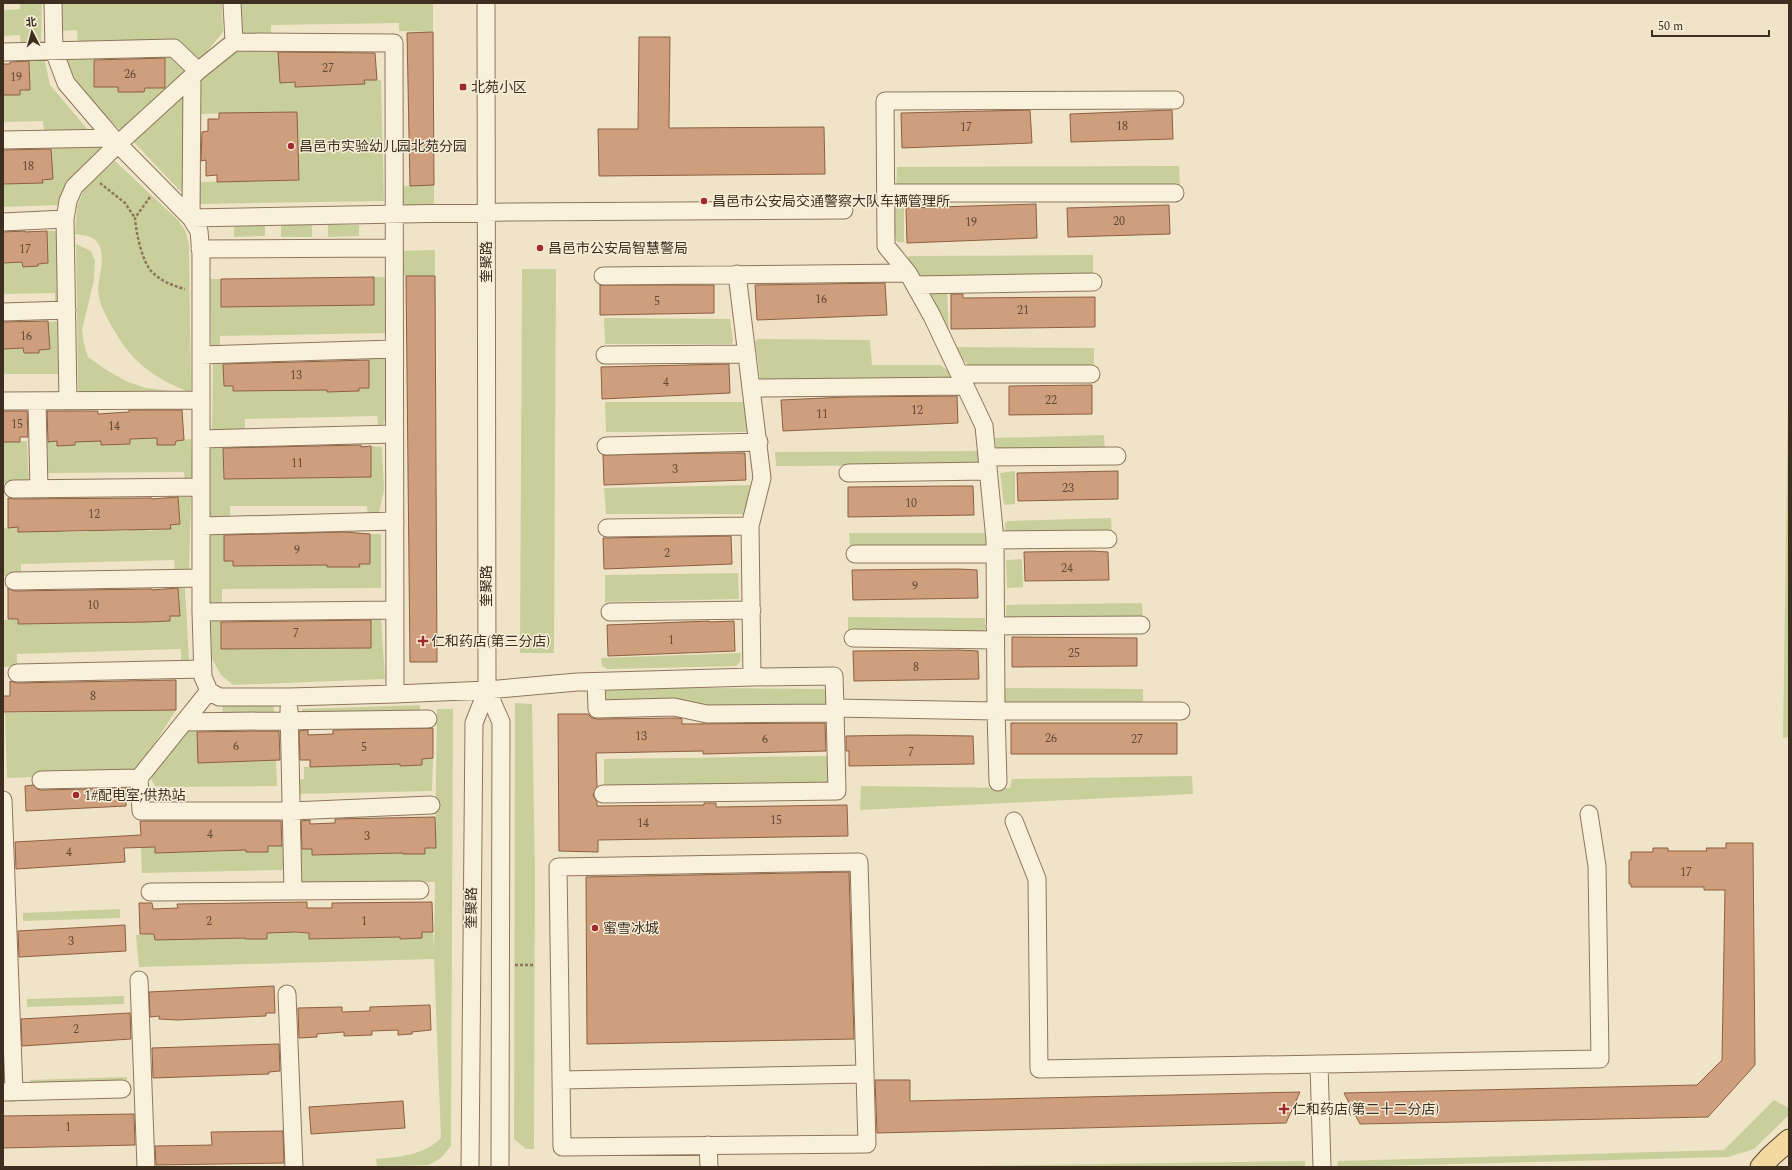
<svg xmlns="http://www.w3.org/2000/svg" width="1792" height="1170" font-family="Spectral,'Noto Sans SC',serif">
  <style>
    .green { fill: #c9cf9b }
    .building { fill: #cf9f7d; stroke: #8d5f41 }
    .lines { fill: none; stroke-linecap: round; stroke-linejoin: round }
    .minor-casing { stroke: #8d765c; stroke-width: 19 }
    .major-casing { stroke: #5b4430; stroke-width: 23 }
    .path { stroke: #8d765c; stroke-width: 2.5; stroke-dasharray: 3 2; stroke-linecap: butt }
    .minor { stroke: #faf1dc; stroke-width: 17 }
    .major { stroke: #f3d9a0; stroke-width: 21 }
    .poi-dot { fill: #9e2a2b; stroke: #f7eed8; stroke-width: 1.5 }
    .labels { text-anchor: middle; stroke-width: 3; stroke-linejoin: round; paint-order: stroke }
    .number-label { font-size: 12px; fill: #624a37 }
    .poi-label { font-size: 14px; fill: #3d2e20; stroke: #f7eed8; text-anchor: start }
    .street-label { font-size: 14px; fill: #3d2e20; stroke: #f7eed8 }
  </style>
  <rect width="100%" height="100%" fill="#f0e4c8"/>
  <path class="green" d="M30,3h12l-1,42 -20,1 -1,-11 -17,1v-26l17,-1v-5z
    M62,3h160l1,29 -23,28 -20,-16 -102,2 -1,-16 -15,1z
    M240,3h193v29l-34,-1v-8l-128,2v8h-30z
    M278,51l2,31h15v5l70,-3 -1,-4h17l3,121 -185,3v-22l100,-2 -2,-68 -99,2 -1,-32 35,-30z
    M165,53l27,16 -69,64c-23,-24 -48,-46 -60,-78l30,-1 1,33h24v5h26l1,-4h21z
    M29,57h15l6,28 38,45 -44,2 -1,-11 -40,1v-27h17v-5h10z
    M183,92l1,99 -3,1 -50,-53z
    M99,146l4,6 -28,21 -17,32 -55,2v-23l39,-1v-3l11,-1 -2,-31z
    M115,161l63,59 8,12 3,13 2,148c-39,-16 -59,-30 -80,-68 -6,-11 -12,-22 -13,-34 0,-15 8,-31 1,-46 -4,-9 -15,-10 -24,-11l2,-27 7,-18z
    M1179,166l1,22 -284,1 1,-22z
    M434,185v21h-34l-1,-20z
    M896,203l8,1v38h-7l-3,-8 -1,-28z
    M234,225h31v11l-31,1z
    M281,225h31v12h-31z
    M328,225h31v11l-31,1z
    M47,231h10l4,72 -6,1v-11l-52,1v-31l19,-1 1,5 15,-1v-2l10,-1z
    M76,244l15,7 4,10 -1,19 -12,50 2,14 4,13 20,14 20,11 18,6 39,5h-101l-6,-3z
    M435,250v26h-37l-1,-25z
    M1093,255v22l-176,2 -11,-18 3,-5z
    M522,269h34l-2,384h-34z
    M374,277h11l1,56 -166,3v12h-9l-1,-69h11v28l153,-2z
    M922,290h25l2,41h-6z
    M604,318l126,1 3,22 -1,3h-127z
    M58,321v53h-55v-25l20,-1 1,5h15v-3l10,-1 -1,-27z
    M1789,335v402l-6,1z
    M759,339l111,1 2,25h68l14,9 2,8 -195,2 -6,-43z
    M952,347l142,1v18l-124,1z
    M369,357l18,1 3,53 -8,15h-4l-1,-10 -132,3v10l-33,1 1,-71h10l1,27h9v5l74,-1 20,-5v7l32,-1v-3l10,-1z
    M605,402h140l3,25 -2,5h-140z
    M1104,435l1,16 -108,2 -2,-15z
    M157,438l1,7h16l2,-4 15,-2 2,39 -8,4 -1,-10 -136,1 -1,-31 10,-1v5l18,-1v-3l26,-1v4l29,-1v-5z
    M27,441l2,41 -26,1v-41z
    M371,446l11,1 2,43 -5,23 -11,5 -1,-12h-137v13h-20v-71l13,-1 1,32 147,-2z
    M978,451l3,5 -2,9 -203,1 -1,-14z
    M1015,471v33l-11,1 -4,-32z
    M751,485l-1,19 -3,10h-141l-2,-26z
    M178,497h13l-2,76h-14l-1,-13 -153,4v13l-18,-1v-48l15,-1v5h28l1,-3h14v3h27v-4h18l-1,3h23v-4h18l2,4 22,-2v-4l10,-1z
    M1111,518l1,17 -106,1 -1,-12 2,-3z
    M849,533h138v17h-137z
    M209,534h15v27l57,4h26l19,-5 1,7h32v-3h11v-30h11v54l-159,1v14h-13z
    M1022,559l1,28 -16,1 -1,-28z
    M738,573l1,26 -134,3v-27z
    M178,588h7l4,72 -8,1v-12l-164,5v12l-13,1 -1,-47 14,-1 1,5h28l15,-3v3l27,-1v-3c20,3 38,3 58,-1l2,3 22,-1v-5l10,-1z
    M1142,603l1,16 -137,1v-15z
    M371,616l10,1 4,62 -152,6 -12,-10 -13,-23 1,-35h12l1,32 149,-1z
    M848,617l137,1 1,16h-138z
    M741,653l-1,9 -4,4 -129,3 -5,-3 -1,-8z
    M604,687l220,2 3,6v12l-119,1 -102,-7z
    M1002,688l141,1v16l-141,-2z
    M515,703l17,1 3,165 -1,280h-8l-12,-10z
    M223,705h50l2,8 -53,2z
    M420,705v8l-118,3v-7z
    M437,709h16l-2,437 -10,12 -12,7 -52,2 -1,-8c24,-2 48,-4 65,-21l-7,-179 -295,8 -3,-32 19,-1v6l90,-6 1,5h21v-6h11l-1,-30 17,-1 1,31h14v6l73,-1 18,-5v6l22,-1v-6h11l1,18 1,-68h-136l-1,-33h105v5h22v-6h10z
    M176,710l-40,63 -129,5 -2,-65z
    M197,729l1,34 78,-3 1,26 -115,1 -7,-1 -4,-7 3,-10 30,-38z
    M827,756l1,29 -224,2v-28z
    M433,758l-1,33 -138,3 -2,-14 12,-1v-12l30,-1 66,-6 1,6 21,-1v-6z
    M1192,776l1,18 -333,16 1,-24 149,2 2,-9z
    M283,845v25l-141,3 -1,-26h14l46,5 27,-1 1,-3 17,-1v5h22v-6z
    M120,909v9l-97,3v-8z
    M124,996v8l-97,3v-8z
    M127,1077v8l-97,3v-8z
    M1774,1100l15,8v7l-35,34 -26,8 -391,10 1,-6 386,-11z
    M1305,1161v6h-397z"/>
  <path class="building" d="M433,32l1,153 -24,1 -3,-153z
    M639,37h31l-1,91 155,-1 1,47 -226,2 -1,-47h40z
    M278,52l97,1 2,27h-13l1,4 -70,3v-5l-15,1z
    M165,58v30h-20l-1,4h-26v-5h-24v-27z
    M29,61l1,29h-10v5h-17v-31h7v-2z
    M1030,110l2,33 -130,5 -1,-35z
    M1172,110l1,29 -102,3 -1,-28z
    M297,112l2,68 -82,2v-7l-11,1v-16l-5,1 1,-29 6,-1v-12h11v-6z
    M51,149l2,30 -11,1 1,3 -40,1v-34z
    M1036,204l1,34 -130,5 -1,-35z
    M1169,205l1,29 -102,3 -1,-29z
    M25,231v1l22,-1 1,32 -10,1v2l-15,1 -1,-5 -19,1v-31z
    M406,276h29l2,386h-27z
    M374,277v28l-153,2v-28z
    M885,283l2,32 -130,5 -2,-35z
    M600,285h114v28l-114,2z
    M951,294h12v4l132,-1v30l-144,2z
    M48,321l2,28 -11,1v3h-15l-1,-5 -20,1v-27z
    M369,360v28h-10v3l-32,1v-2l-94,1v-5h-9l-1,-22z
    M729,364l1,29 -128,6 -1,-32z
    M1092,385v29l-83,1v-29z
    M957,396l1,27 -175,8 -2,-31 65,-3z
    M129,410h53l2,30 -8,1 -1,4h-18v-7l-27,1v5l-29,1v-4l-26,1v3l-18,1v-5l-9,1 -1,-31h51v3l31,-2z
    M3,411h24l1,26h-8v5h-17z
    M361,445v2l10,-1v31l-147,2 -1,-31z
    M715,453h30l1,27 -142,5 -1,-30z
    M1118,471v28l-100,2 -1,-28z
    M954,486h19l1,29 -126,2v-30z
    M178,497l2,27 -10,1 1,4 -153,3v-5l-10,1v-30l5,1 139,-1v1z
    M344,532l26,2v30h-11l1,3h-33v-2l-94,1v-5h-9v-26z
    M731,536l1,28 -128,5 -1,-31z
    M1092,551l16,1 1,28 -84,1 -1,-29z
    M959,569l18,1 1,28 -125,2 -1,-30z
    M8,588l6,3 138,-2v1l26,-2 2,28h-10v5l-24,1 -128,2v-5h-10z
    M371,620v28l-150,1v-27z
    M709,621v1l25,-1 1,30 -127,5 -1,-31z
    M1012,637l125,1v28l-125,1z
    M959,650l19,1 1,28 -125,2 -1,-30z
    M176,680v30l-173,2v-16h7v-15l7,2z
    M558,714h30l4,4 5,1 82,-1 3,1v5l143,-1 1,28 -123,3v-3l-107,2 1,34 -4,8 4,7v4l107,-1v-2h12v4l131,-2 1,31 -250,4v12l-39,-1z
    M1011,723h166v31h-166z
    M433,728v30l-11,1v6l-22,1v-2l-90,3v-7h-10l-1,-29 9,-1v5l25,-1v-4z
    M257,731h22l1,29 -82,3 -1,-31z
    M909,735l64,1 1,28 -125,2v-15h-3v-15z
    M33,785l4,4 4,1 85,-2v18l-100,5 -1,-25z
    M435,817l1,31h-11v6h-22v-1l-91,2v-6h-10l-1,-28 9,-1v4l25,-1v-4z
    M140,821h141l1,25h-14v6h-22v-2l-91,3v-6l-31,1 1,14 -109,7 -1,-27 126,-7z
    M1726,843h27l2,222 -47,52 -348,7 -16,-31 353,-8 25,-25 3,-170h-21v-3h-73v-3h-2v-24h2v-8h22v-4h15v3h39l-1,-3h20z
    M849,872l5,167 -267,5 -1,-167z
    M307,902v6h25v-5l100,-1 1,30h-11v6l-22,1v-2l-91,2v-6l-14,-1 -28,1v6h-22v-1l-90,2 -1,-6h-14l-1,-31h13l1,6 25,-1 -1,-4z
    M125,925l1,26 -107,6 -1,-26z
    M274,986l1,27h-9v3l-89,4 -18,-1v-3l-9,1 -1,-25z
    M430,1005l1,25 -19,2v2l-14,1v-5l-26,1v4l-28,1v-4l-27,2v3l-18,1 -1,-30 44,-1v5l28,-1v-4z
    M130,1013l1,26 -109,7 -1,-27z
    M279,1044l1,27 -11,1v2l-116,4 -1,-30z
    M875,1080h35v21l390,-9 -14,31 -409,10z
    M403,1101l2,27 -94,6 -2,-27z
    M134,1114l1,31 -132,3v-32z
    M283,1131l1,32 -128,2 -1,-19 57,-1 -1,-13z"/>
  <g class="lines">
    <defs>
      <path id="minor" d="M53,3l1,48 12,32 52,61 -44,43 -6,14 -3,18 3,182
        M232,3l2,39 -36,29 -80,73 73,74 8,13 2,24v357l2,65 6,14 10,6h70l106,-3 92,-4 90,-8 175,-5 -2,-151 12,-48 -25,-204
        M234,42l160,1 1,651
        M3,52l171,-4 24,23
        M192,77l-1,141 320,-6 333,-2
        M3,140l110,-2
        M886,193h289
        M3,222l62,-3
        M200,249l194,-1
        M603,276l305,-3
        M915,285l178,-3
        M3,312l64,-2
        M201,355l193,-6
        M605,355l142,-1
        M960,374h131
        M751,388l214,-2
        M3,401l198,-1
        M37,401l2,88
        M201,439l193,-5
        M606,446l153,-4
        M987,457l130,-1
        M848,473l140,-2
        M13,489l188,-2
        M201,526l194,-5
        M607,528l143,-2
        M995,540l113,-1
        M855,554h140
        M14,581l187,-3
        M201,612l194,-2
        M610,612l142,-2
        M995,626l146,-1
        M853,638l142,2
        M17,673l186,-4
        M752,677l82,-1 1,32 161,3 -1,-171 -11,-114 -52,-110 -24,-43 -22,-27 -1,-145 290,-1
        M596,682l1,27 77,-2 33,7 128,-1
        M487,690l14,32 -1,445
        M209,691l-70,87 2,33h150l140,-6
        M289,709l4,182
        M184,722l244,-3
        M41,780l98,-2
        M998,782l-2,-71h185
        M603,794l234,-3 -2,-83
        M3,800l11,292
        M1014,821l23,58 2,190 561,-10 -3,-193 -8,-52
        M859,862l8,282 -305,3 -4,-280z
        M150,892l270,-2
        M139,980l7,187
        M287,994l7,173
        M1319,1064l3,103
        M561,1080l304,-6
        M3,1092l119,-3
        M708,1145l1,22
        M470,1167l4,-444 13,-33 -1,-687"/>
      <path id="major" d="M1761,1167l10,-11 18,-16"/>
    </defs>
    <use href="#minor" class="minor-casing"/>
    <use href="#major" class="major-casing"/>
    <path class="path" d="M100,183l25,20 10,15
      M150,197l-15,21c1,14 7,44 17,54 9,9 21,14 33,17
      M515,965h20"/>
    <use href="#minor" class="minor"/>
    <use href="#major" class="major"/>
  </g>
  <g class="poi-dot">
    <rect x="459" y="83" width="8" height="8" rx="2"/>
    <circle cx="291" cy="146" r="4"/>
    <circle cx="704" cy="201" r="4"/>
    <circle cx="540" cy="248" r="4"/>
    <path d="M421 635h4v4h4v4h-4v4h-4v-4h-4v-4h4z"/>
    <circle cx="76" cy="795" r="4"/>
    <circle cx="595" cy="928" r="4"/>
    <path d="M1282 1103h4v4h4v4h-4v4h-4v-4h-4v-4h4z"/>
  </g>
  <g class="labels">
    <g class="number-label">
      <text x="328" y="72">27</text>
      <text x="130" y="78">26</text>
      <text x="16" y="81">19</text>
      <text x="1122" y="130">18</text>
      <text x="966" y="131">17</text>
      <text x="28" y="170">18</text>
      <text x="1119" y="225">20</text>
      <text x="971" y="226">19</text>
      <text x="25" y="253">17</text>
      <text x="821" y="303">16</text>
      <text x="657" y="305">5</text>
      <text x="1023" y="314">21</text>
      <text x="26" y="340">16</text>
      <text x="296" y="379">13</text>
      <text x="666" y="386">4</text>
      <text x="1051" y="404">22</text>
      <text x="917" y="414">12</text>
      <text x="822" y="418">11</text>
      <text x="17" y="428">15</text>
      <text x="114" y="430">14</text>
      <text x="297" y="467">11</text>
      <text x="675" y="473">3</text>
      <text x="1068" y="492">23</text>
      <text x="911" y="507">10</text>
      <text x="94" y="518">12</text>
      <text x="297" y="554">9</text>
      <text x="667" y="557">2</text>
      <text x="1067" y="572">24</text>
      <text x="915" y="590">9</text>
      <text x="93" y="609">10</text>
      <text x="296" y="637">7</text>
      <text x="671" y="644">1</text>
      <text x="1074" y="657">25</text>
      <text x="916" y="671">8</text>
      <text x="93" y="700">8</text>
      <text x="641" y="740">13</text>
      <text x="1051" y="742">26</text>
      <text x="765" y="743">6</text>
      <text x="1137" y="743">27</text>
      <text x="236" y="750">6</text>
      <text x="364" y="751">5</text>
      <text x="911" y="756">7</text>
      <text x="776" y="824">15</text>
      <text x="643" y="827">14</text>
      <text x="210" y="838">4</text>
      <text x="367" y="840">3</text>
      <text x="69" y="856">4</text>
      <text x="1686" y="876">17</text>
      <text x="209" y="925">2</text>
      <text x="364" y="925">1</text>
      <text x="71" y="945">3</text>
      <text x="76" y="1033">2</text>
      <text x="68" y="1131">1</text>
    </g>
    <g class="poi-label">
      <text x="471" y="92">北苑小区</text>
      <text x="299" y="151">昌邑市实验幼儿园北苑分园</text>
      <text x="712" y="206">昌邑市公安局交通警察大队车辆管理所</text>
      <text x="548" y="253">昌邑市公安局智慧警局</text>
      <text x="431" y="646">仁和药店(第三分店)</text>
      <text x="84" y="800">1#配电室;供热站</text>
      <text x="603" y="933">蜜雪冰城</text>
      <text x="1292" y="1114">仁和药店(第二十二分店)</text>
    </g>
    <g class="street-label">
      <text transform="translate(486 262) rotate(-90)" y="5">奎聚路</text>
      <text transform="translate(486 586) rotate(-90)" y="5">奎聚路</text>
      <text transform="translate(471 908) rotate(-89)" y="5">奎聚路</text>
    </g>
  </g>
  <rect width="1792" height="1170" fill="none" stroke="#3d2e20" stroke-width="8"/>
  <g transform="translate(32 32) rotate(354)" stroke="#f7eed8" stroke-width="3" paint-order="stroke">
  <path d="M0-3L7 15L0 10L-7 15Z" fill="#3d2e20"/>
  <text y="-6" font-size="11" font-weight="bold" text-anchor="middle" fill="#3d2e20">北</text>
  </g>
  <path d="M1652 30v6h117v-6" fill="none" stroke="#3d2e20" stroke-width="2"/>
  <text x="1658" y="30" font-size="12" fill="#3d2e20" stroke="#f7eed8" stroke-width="3" paint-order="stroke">50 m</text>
</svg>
